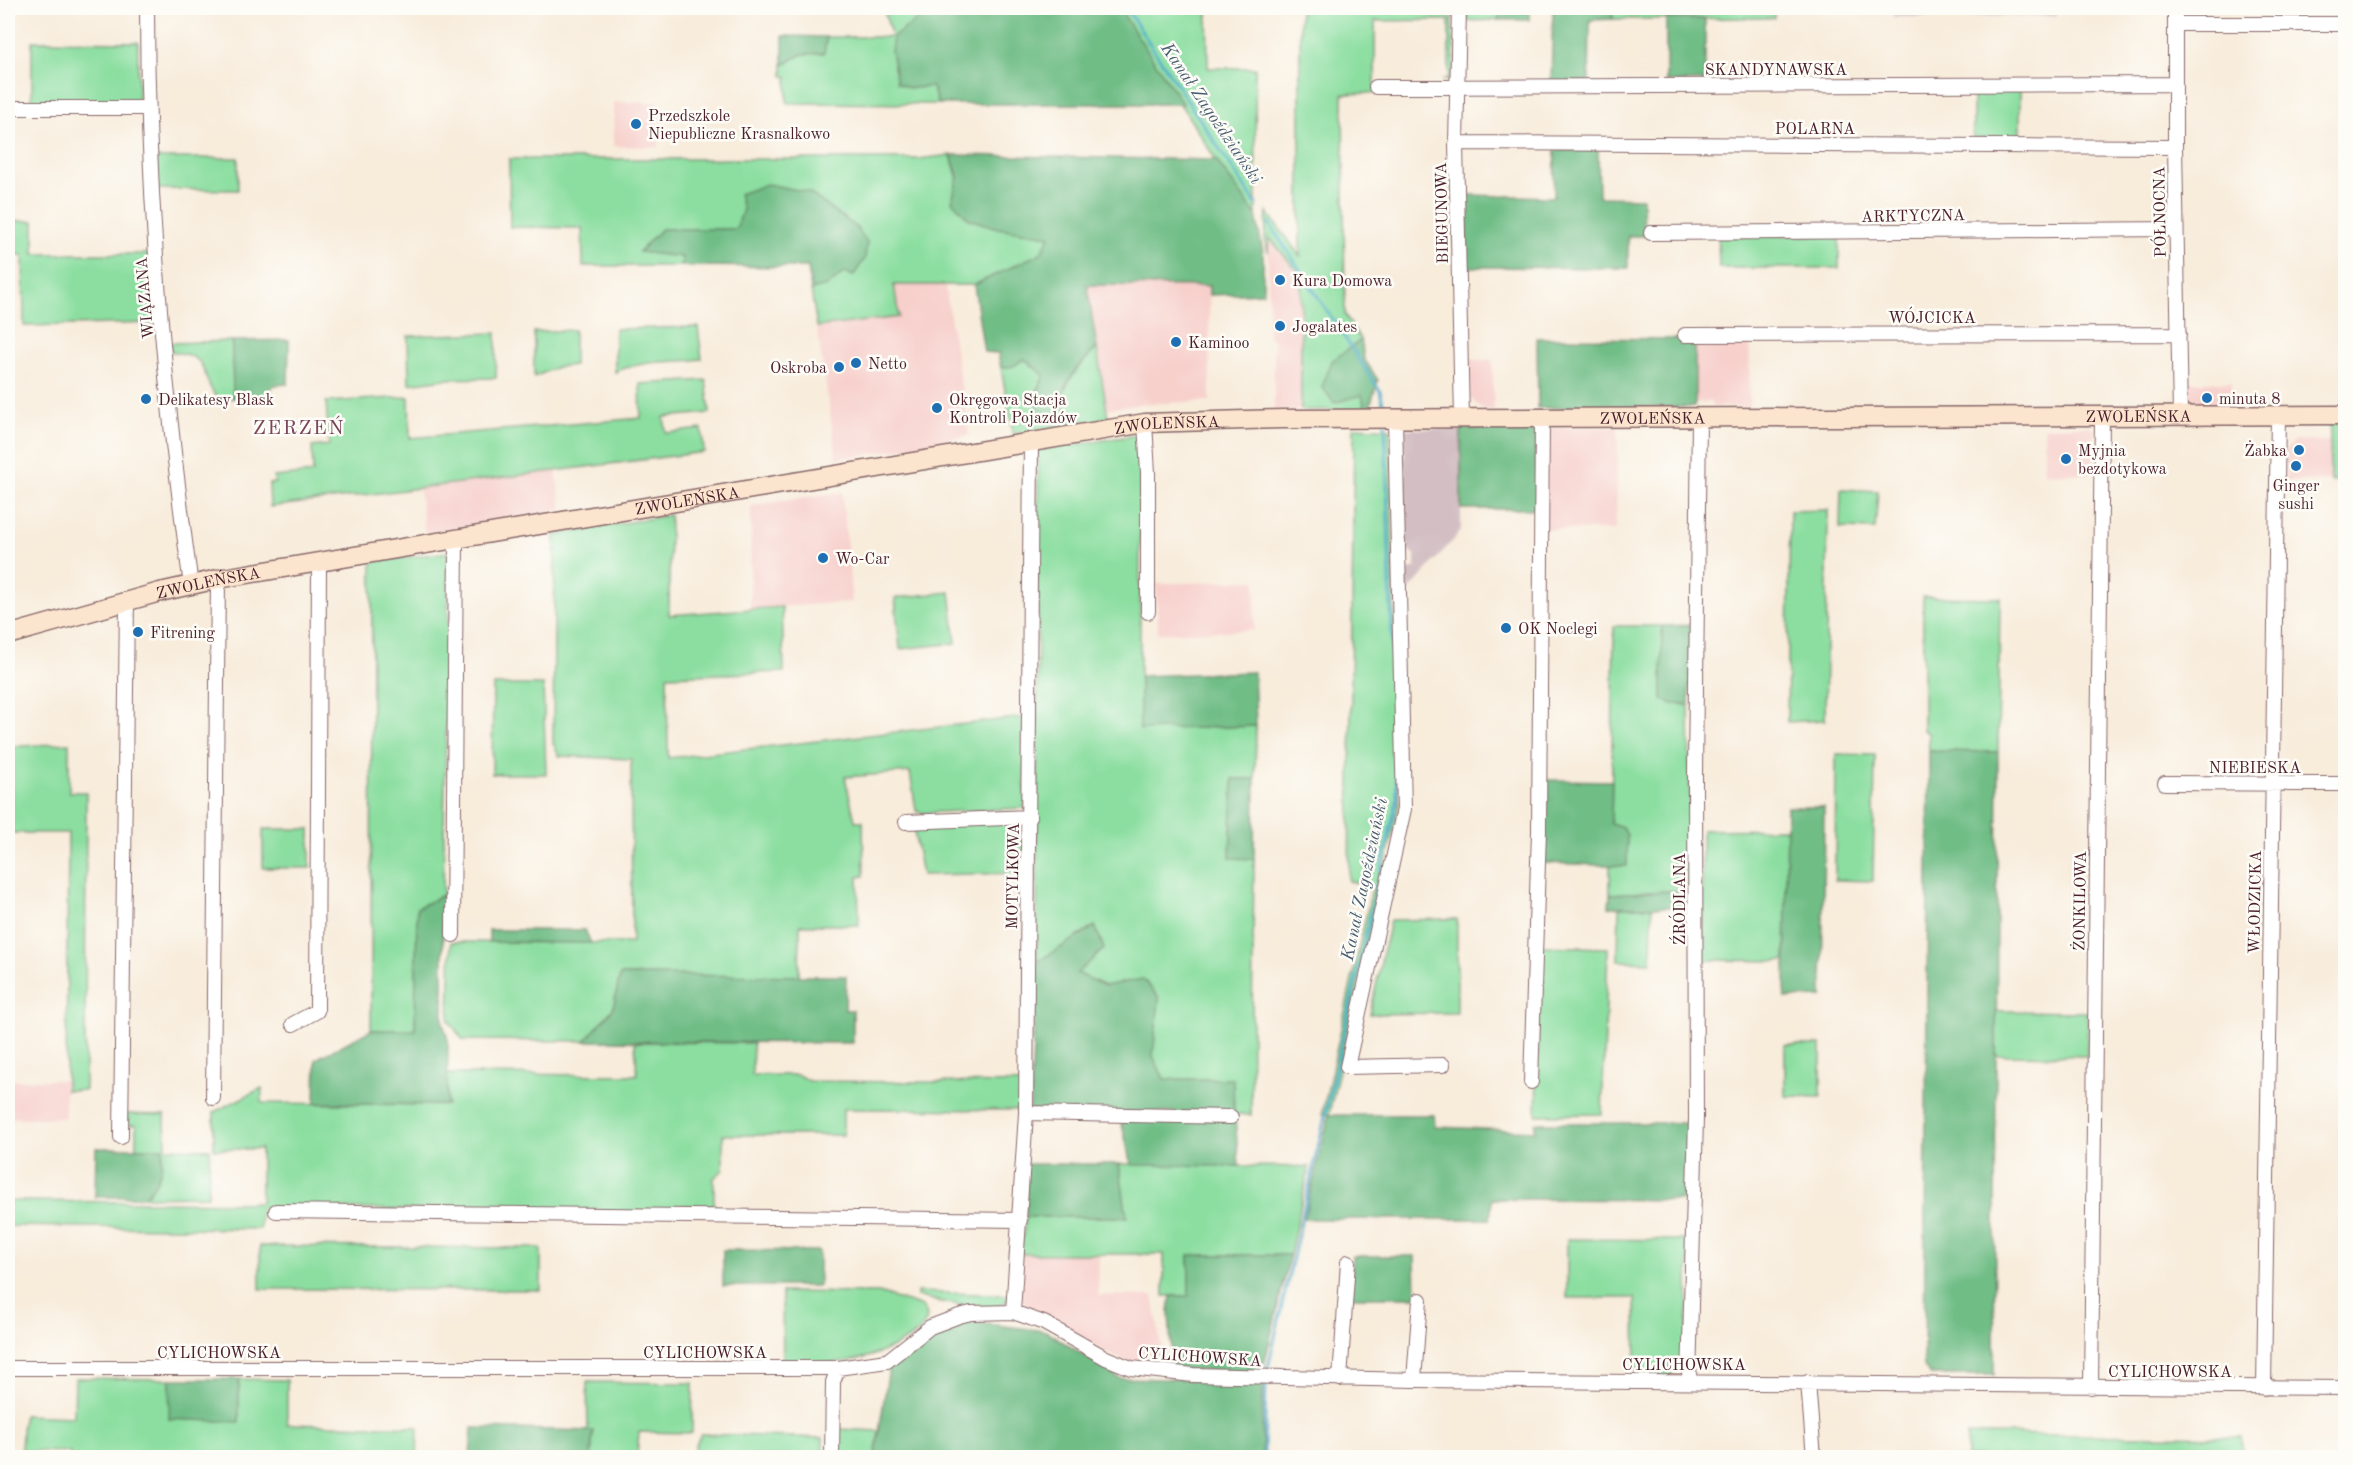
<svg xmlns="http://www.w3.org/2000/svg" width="2353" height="1465" font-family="'Old Standard TT',serif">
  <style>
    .built { fill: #f7d0cc }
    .industrial { fill: #d2bec3 }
    .green { fill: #8bdea0; stroke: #6a7e66; stroke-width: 1.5 }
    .forest { fill: #70bd86; stroke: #5d6e58; stroke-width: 1.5 }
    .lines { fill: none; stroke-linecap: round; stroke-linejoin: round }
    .stream { stroke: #48a8c7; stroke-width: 3 }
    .street-casing { stroke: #876769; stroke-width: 16 }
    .secondary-casing { stroke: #876769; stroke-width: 21 }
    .street { stroke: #fff; stroke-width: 14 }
    .secondary { stroke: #fce5cf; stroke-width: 18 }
    .poi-dot { fill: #1f6fb2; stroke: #fdfcf7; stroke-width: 2 }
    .labels { text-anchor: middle; stroke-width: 5; stroke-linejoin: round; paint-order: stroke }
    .street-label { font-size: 16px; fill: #4a1f2b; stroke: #fdfcf7 }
    .poi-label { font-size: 16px; fill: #4a1f2b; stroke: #fdfcf7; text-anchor: start }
    .water-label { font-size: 18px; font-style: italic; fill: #495d71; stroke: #fdfcf7 }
    .quarter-label { font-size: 20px; letter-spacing: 1.5px; fill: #7b465a; stroke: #fdfcf7 }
  </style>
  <rect width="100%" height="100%" fill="#fdfcf7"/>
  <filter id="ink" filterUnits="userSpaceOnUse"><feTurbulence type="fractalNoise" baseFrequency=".0167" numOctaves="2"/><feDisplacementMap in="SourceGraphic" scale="12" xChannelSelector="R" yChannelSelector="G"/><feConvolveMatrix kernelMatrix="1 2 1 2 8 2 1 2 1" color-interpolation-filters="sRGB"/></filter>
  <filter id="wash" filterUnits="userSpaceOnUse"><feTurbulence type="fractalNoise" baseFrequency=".008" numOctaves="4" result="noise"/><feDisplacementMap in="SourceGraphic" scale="24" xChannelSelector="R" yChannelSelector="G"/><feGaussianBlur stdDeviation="1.35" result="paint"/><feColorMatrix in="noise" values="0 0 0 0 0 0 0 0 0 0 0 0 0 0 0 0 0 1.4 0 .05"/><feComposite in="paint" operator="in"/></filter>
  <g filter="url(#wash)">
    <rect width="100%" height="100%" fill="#f8ecdb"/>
    <path class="built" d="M614,102l44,1 1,44 -45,-1z
      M1268,237l33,39v134h-27v-69l-5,-5z
      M894,285h51l24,150 -49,11 -83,13 -20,-131 82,-11z
      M1086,285l123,1 1,115 -69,3 -35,5z
      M1750,338l-1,69h-37l-1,-5h-16v-63z
      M1469,360h23l2,50h-11l-13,-12z
      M2187,382h44v24h-44z
      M2089,426l5,3v45l-50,-1v-46z
      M1618,427l-2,103 -73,-1 2,-101z
      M2294,441h35l1,40h-44v-32z
      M556,470l6,40 -137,23 -6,-45z
      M842,492l10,110 -102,7 1,-103z
      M1256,580l-2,50 -96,3 -2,-49z
      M8,1080h57v38h-57z
      M1020,1254h79l-1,41 55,1 12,73 -42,-8 -93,-49 -11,-17z"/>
    <path class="industrial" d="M1893,8h163v8l-163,1z
      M1404,429h57v102l-57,65v-25l11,-3v-14l-11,-6z"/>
    <path class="green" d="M883,8h79l-53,80 23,-1 6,17 -151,-1v-27h-4v-11l19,-11 21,-1 4,-16h65z
      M1119,8h88l1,60h47l1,147 -40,-55z
      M1300,8h151l3,42 -1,31 -11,-1 7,-3v-57l-74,1v72l-32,1 2,221 16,25 -29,21 30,34 3,15h-64v-134l-32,-39 -1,15 -3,-13 2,-27 33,44z
      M1467,8h36l-5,12 -31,1z
      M1611,8h163v10l-161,1z
      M32,41l106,1v56l-9,6h-97z
      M1973,88l47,1v50l-47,-1z
      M951,155l18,64 29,9 52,8 -9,17 -67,32h-80l5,32 -82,10 -6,-37c28,-7 40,-26 56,-48l-11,-15 -48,-35 -65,18 -7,19h-75l-22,23 43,5v9h-99l-1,-38 -72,-1 -1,-68h409z
      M156,158h82v32l-81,-1z
      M8,221h26v33h115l7,69 -132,3 -1,-71 -15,-1z
      M1839,235v33h-120l-1,-32z
      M698,327l4,32c-29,4 -59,0 -87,13v-43z
      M574,330v35l-17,2 -23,10v-45z
      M496,333v45l-51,1 -36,5 -1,-48z
      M232,341l1,57h-16c-21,-27 -3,-42 -46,-46l-1,-9z
      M1097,348l11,70 -95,16 -12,-66 12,-2 11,-7 20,16 -9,20 28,1c6,-20 19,-33 34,-48z
      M706,380l4,33 -46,4 2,16 36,-4 2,23 -434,55 -1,-23 6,-1 -1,-6 39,-4 -1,-26 17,-2 -3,-43 83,-5 1,41 231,-20 -1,-34z
      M2330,424h15v56l-15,1z
      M1354,427l36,2 9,376 -70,310h-7l51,-230 -24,-4z
      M1137,435l3,2v292l116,-3 -1,53h-22l-3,78 24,2 -3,256 -17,-1 -2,-34 -68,-1 -11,-23 6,-58 -16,-19 -38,7 -28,-13 27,-24 -9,-23 -58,36 1,-512z
      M1841,489l37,2 -3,38 -35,-1z
      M1828,510l-3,210 -38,2 3,-211z
      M670,515l-1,100 113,-8 2,65 -117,4 1,82 357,-41v91l-105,5 -4,-3 -6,-38 -65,5 10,44h8l1,55 -6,1 1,48h-59l-1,51 -179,-1 -7,34 -28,32 -122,-1 -14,-19 2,-79 181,1 -1,-184 -72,-3 -6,-13 2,-208z
      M449,552l-6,343 -26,13 -2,123 -44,-1 1,-468z
      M950,592l6,51 -56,6 -5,-51z
      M1923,597l77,1 -2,154 -69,-1 -1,-18 -5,-3z
      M1614,626h48v72l11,6 16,1 2,185 -81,4v-29l16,1 -15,-42z
      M493,685h50l3,89h-54z
      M69,743v49h17l-1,298h-19l2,-257h-60v-86z
      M1836,754l39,1 -2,126 -38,-1z
      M1024,821v52l-102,2 -9,-49z
      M263,829h47v39h-47z
      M1787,829l-2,132 -82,-1 -1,-130z
      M1619,907h33l-1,55 -33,-1z
      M1457,919v94l-87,1 20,-94z
      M1540,946l68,2 -6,166 -66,1z
      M1996,1011l92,1 -1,44 -91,-1z
      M635,1042l118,1 -1,32h46l11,6 214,2v27l-180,-1v26h-120v35l-9,8v28h-32l-1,7 -420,-5 -1,21 -252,-3v-25l253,2v-54h-47v-37l48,-24v15l185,2v-31l190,1z
      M1785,1045h36v52l-36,-1z
      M126,1114l39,1 1,33 44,1 -2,47 -64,1c16,-16 18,-27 19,-48l-27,-1v-23h-10z
      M1119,1164l190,3 -19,88h-101v41h-25v-42h-144l6,-37h100z
      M1567,1239l122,1 -2,108 -18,29h-33l-1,-79h-68z
      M260,1246l281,2v42l-281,-1z
      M782,1292l97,1 44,14c8,10 2,20 -7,27 -50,32 -76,29 -133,29z
      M917,1292l93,3c-2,4 -4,8 -9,10 -14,7 -68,-4 -84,-9z
      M75,1378l95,1v40l68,2 1,-42 48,1v44l131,3 -1,30 -347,1v-6l-49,-1 2,-36 51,2z
      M587,1382l106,1 -1,50 -53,-1 -2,25h-46l2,-25 -5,-1z
      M837,1429l42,2 -4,26 -38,1z
      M701,1434l122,4v19h-128v-11z
      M1979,1434l263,3v20h-275v-22z"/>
    <path class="forest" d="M934,8h185l64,96h-245l-6,-17 -23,1 -12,-5 -6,-32 2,-14z
      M1503,8h26v12h-31z
      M1553,8h58l2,11 -23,1 -1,61 -38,2z
      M1666,19h39v62l-39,1z
      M783,36l44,1 -3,16 -22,1 -19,11z
      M1555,150h43l1,47 44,1 1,38h-16v32l-161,-1 -2,-72 89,2z
      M951,155l265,5 40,55 7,38v40l-54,2v-9l-122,-1 10,63 -20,20 -10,15 -4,13 5,8 -7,16 -14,2c-16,-17 -10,-28 -3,-47l-20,-16 -11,7 -12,2 -3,-15 -14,-1 -10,-67 67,-32 9,-17 -52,-8 -29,-9 -17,-18 6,-25z
      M767,184l41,8 48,35 11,15 -2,17 -12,17 -8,-4 -18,14 -16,4 -3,-23 -126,-1v-9l-43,-5 22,-23h75l7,-19 -4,-16z
      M1537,338l158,1v68l-157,1z
      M289,340l-1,44 -14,1 -8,10 -33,3 -1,-57z
      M1361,340l3,19 14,21 -9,29 -4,1 -3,-15 -28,8 -12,-16 10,-26z
      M1461,429h75v80h-75z
      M1692,625l-3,80 -16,-1 -11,-5v-73z
      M1254,672l2,54 -116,4v-54z
      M1929,751l69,1 -4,623h-64l-6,-8z
      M1233,779h22l-1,80 -24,-1z
      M1546,780l66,1 -1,43 12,4 4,7v31l-83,-3z
      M1787,807h37l-2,190 -37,1z
      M1691,890l1,17h-83l1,-13z
      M443,895v128l5,17 -1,65 -132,-2 1,-44 55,-29h44l2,-122z
      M1095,926l9,23 -27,24 28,13 38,-7 16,19 -6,58 11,23h69l1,35 -204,-4 7,-148z
      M489,930h96l6,13 -102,-1z
      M620,975l226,1 -1,34h8v33l-268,-2 28,-32z
      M1329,1115h105l1,12 100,4v-8h155l-2,77 -196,-1 -2,20h-186z
      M1120,1117l115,2 4,47 -107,-1z
      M96,1148h67c-1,22 -3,33 -19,49h-49z
      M1026,1164h93l8,53h-101z
      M723,1250l96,1v35h-96z
      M1189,1255h101l-28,118 -90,-4 -3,-58 2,-15h18z
      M1353,1256h62l1,41h-66z
      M970,1322l76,9 73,47 144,3 -1,76 -387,1 14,-90 35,-27z
      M170,1379h69v43l-70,-3z
      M472,1428l121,3 -2,26h-121z"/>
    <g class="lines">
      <path class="stream" d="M1126,8l130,196
        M1269,223l111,168 5,21
        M1267,1372l130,-573 -12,-375
        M1264,1458l2,-77"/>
    </g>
  </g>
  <g filter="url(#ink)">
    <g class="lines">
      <defs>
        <path id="street" d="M147,8c0,192 17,386 44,577
          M1459,8l-3,135 6,276
          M2175,8v139l5,269
          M2175,24h171
          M1376,87l799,-3
          M8,108h138
          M1456,143l719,4
          M1651,233l525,-4
          M1685,335l494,-1
          M1395,419l9,390 -57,258 96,-2
          M1145,423l3,50v139
          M2165,783l181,1
          M906,822l124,-5
          M453,935l3,-396
          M293,1024l24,-13 2,-449
          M1531,1082l8,-251 3,-413
          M213,1098l5,-519
          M1026,1113l205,4
          M121,1137l6,-536
          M276,1211l744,9
          M1013,1312l13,-199 5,-673
          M8,1368h830l49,-7 43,-34 29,-11 12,-3 42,-1 31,11 62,35 25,10 62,7 221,5 932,8
          M1340,1379l8,-117
          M1414,1380l6,-80
          M1689,1380l7,-262 -1,-344 4,-356
          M1808,1382l6,76
          M2091,1387l11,-971
          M2264,1388l14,-972
          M832,1458l1,-76 5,-14"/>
        <g id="secondary">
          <path id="s1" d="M8,635l152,-43 58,-13 927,-156 138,-4 1063,-4"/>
        </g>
      </defs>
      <use href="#street" class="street-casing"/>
      <use href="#secondary" class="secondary-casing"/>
      <use href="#street" class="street"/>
      <use href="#secondary" class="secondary"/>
    </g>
  </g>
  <g class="poi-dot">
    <circle cx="636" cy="124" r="6"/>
    <circle cx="1280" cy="280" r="6"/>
    <circle cx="1280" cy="326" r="6"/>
    <circle cx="1176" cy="342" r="6"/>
    <circle cx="856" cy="363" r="6"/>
    <circle cx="839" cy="367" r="6"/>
    <circle cx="2207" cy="398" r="6"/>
    <circle cx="146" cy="399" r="6"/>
    <circle cx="937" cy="408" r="6"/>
    <circle cx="2299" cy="450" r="6"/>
    <circle cx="2066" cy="459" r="6"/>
    <circle cx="2296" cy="466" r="6"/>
    <circle cx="823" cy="558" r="6"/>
    <circle cx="1506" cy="628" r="6"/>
    <circle cx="138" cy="632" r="6"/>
  </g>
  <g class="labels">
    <g class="street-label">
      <text x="1776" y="75">SKANDYNAWSKA</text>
      <text x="1815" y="134">POLARNA</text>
      <text transform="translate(2159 212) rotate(-91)" y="6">PÓŁNOCNA</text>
      <text transform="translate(1441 213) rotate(-91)" y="6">BIEGUNOWA</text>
      <text transform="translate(1913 215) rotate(-1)" y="6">ARKTYCZNA</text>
      <text transform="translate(144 298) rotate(-95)" y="6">WIĄZANA</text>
      <text x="1932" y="323">WÓJCICKA</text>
      <text dy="6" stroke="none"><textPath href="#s1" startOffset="2151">ZWOLEŃSKA</textPath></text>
      <text dy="6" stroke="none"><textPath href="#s1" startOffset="1665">ZWOLEŃSKA</textPath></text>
      <text dy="6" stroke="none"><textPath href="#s1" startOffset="1179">ZWOLEŃSKA</textPath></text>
      <text dy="6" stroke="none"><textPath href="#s1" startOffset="693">ZWOLEŃSKA</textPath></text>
      <text dy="6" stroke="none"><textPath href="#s1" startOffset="207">ZWOLEŃSKA</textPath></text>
      <text x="2255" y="773">NIEBIESKA</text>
      <text transform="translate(1012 876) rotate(-89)" y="6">MOTYLKOWA</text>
      <text transform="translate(1679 899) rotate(-90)" y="6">ŹRÓDLANA</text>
      <text transform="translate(2079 901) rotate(-89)" y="6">ŻONKILOWA</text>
      <text transform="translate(2254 902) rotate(-89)" y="6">WŁODZICKA</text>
      <text x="219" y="1358">CYLICHOWSKA</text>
      <text x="705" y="1358">CYLICHOWSKA</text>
      <text transform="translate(1200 1356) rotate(4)" y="6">CYLICHOWSKA</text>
      <text x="1684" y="1370">CYLICHOWSKA</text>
      <text x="2170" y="1377">CYLICHOWSKA</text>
    </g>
    <g class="poi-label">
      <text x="648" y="121">Przedszkole<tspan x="648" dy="18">Niepubliczne Krasnalkowo</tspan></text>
      <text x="1292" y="286">Kura Domowa</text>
      <text x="1292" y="332">Jogalates</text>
      <text x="1188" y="348">Kaminoo</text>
      <text x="868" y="369">Netto</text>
      <text x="827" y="373" text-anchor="end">Oskroba</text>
      <text x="2219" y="404">minuta 8</text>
      <text x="158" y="405">Delikatesy Blask</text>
      <text x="949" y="405">Okręgowa Stacja<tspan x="949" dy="18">Kontroli Pojazdów</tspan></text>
      <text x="2078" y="456">Myjnia<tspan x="2078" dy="18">bezdotykowa</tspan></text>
      <text x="2287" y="456" text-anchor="end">Żabka</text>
      <text x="2296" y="491" text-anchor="middle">Ginger<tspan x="2296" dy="18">sushi</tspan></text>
      <text x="835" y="564">Wo-Car</text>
      <text x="1518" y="634">OK Noclegi</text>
      <text x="150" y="638">Fitrening</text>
    </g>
    <g class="water-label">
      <text transform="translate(1212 113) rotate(56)" y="6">Kanał Zagoździański</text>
      <text transform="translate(1364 879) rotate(-78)" y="6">Kanał Zagoździański</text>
    </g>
    <g class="quarter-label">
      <text x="299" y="434">ZERZEŃ</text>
    </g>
  </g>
  <rect width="2353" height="1465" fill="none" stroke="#fdfcf7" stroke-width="30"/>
</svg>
